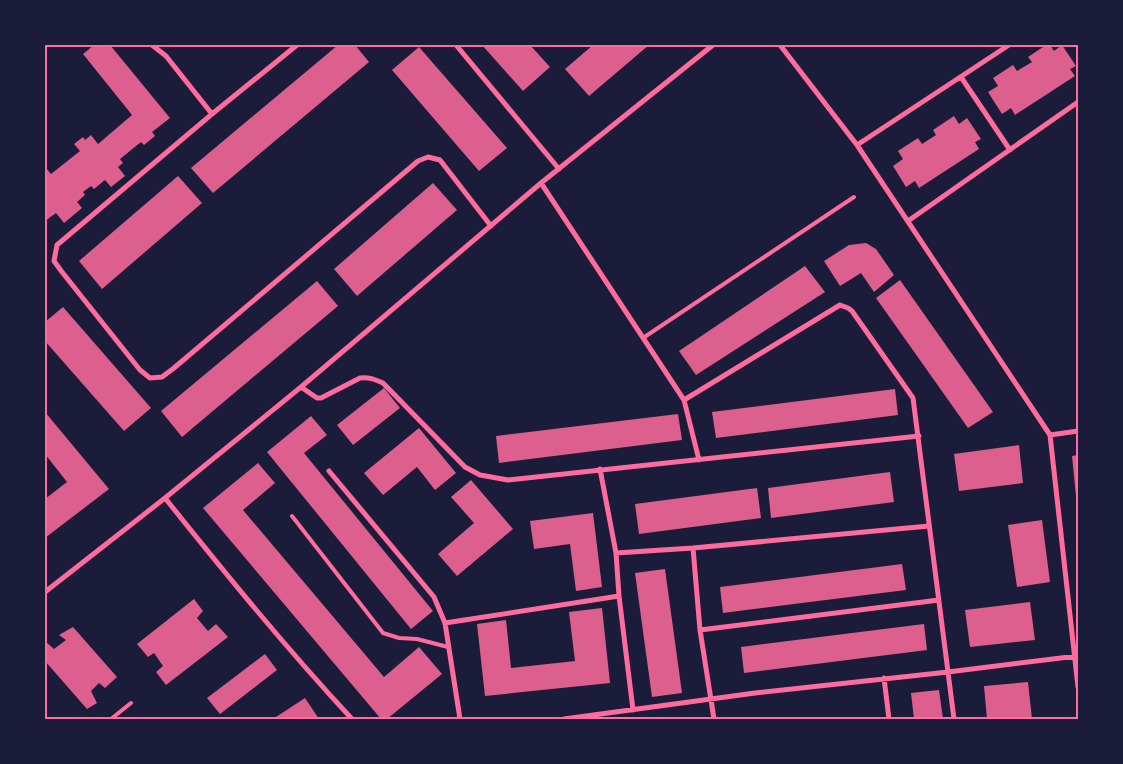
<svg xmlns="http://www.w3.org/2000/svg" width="1123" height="764" font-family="'Archivo Narrow',sans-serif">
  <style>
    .building { fill: #dd5f8e }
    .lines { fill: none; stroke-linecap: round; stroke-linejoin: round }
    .service { stroke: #ff6b9d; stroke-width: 4 }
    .minor { stroke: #ff6b9d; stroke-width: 5 }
    .neatline { fill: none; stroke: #ff6b9d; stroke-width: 2 }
  </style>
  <rect width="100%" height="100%" fill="#1b1b3a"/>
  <path class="building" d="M94,45h16l60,73 -18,14 3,4 -11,9 -3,-3 -21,17 3,4 -5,4 7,9 -14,11 -6,-7 -11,9 -3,-3 -8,6 2,3 -8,7 5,6 -18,15 -8,-10 -11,8v-54l6,7 29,-23 -6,-7 9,-7 2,3 6,-5 7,9 34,-29 -49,-61z
    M338,45h17l14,17 -156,131 -22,-25z
    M482,45h48l20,22 -27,24z
    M593,45h56l-60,51 -24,-27z
    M1046,45h4l4,6 8,-6 14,21 -6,3 5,7 -60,39 -4,-7 -9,6 -14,-22 10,-6 -5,-8 20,-13 4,6 15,-9 -4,-5z
    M419,47l88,101 -28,23 -87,-101z
    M954,116l5,8 8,-6 14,21 -6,3 4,7 -60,39 -4,-7 -9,6 -13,-21 10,-7 -5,-8 20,-13 4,6 14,-9 -3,-5z
    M178,176l24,27 -100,86 -23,-28z
    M433,183l24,27 -100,86 -23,-27z
    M866,243l10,6 18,26 -20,17 -13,-19 -21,13 -16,-25 25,-16z
    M805,266l20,26 -129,83 -17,-24z
    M900,280l93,132 -25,16 -92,-130z
    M317,281l21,25 -156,131 -21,-26z
    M63,307l88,101 -27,23 -79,-90v-19z
    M384,388l16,20 -47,37 -16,-20z
    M895,389l3,26 -182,23 -4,-26z
    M45,412l64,77 -64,49v-39l22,-17 -22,-28z
    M678,414l4,26 -183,23 -3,-27z
    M311,416l16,19 -23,18 129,158 -22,18 -144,-177z
    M419,428l37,45 -21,17 -18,-23 -34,28 -19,-22z
    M1019,445l4,38 -64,8 -5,-37z
    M1078,455v51h-1l-5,-50z
    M258,463l17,20 -32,27 141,167 35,-30 23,27 -55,45h-6l-178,-211z
    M890,472l4,30 -123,16 -3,-30z
    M471,480l42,49 -56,47 -19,-22 36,-31 -23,-26z
    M757,488l4,30 -122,16 -4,-30z
    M593,513l9,74 -26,4 -6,-47 -36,5 -4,-28z
    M1042,520l8,62 -33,5 -9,-62z
    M902,564l4,26 -183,23 -3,-26z
    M665,569l17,124 -30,4 -17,-124z
    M194,599l9,12 -6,7 11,13 8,-7 12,13 -62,48 -10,-13 7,-6 -9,-13 -6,4 -11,-13z
    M1030,602l5,38 -65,7 -5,-37z
    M602,608l8,75 -125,13 -8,-72 29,-4 5,48 64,-7 -6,-49z
    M924,624l3,26 -183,23 -3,-26z
    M73,627l44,50 -12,11 -6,-5 -8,8 6,12 -10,6 -42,-48v-20l9,8 12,-9 -7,-5z
    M265,654l12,16 -57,44 -13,-16z
    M1028,682l4,37h-45l-3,-33z
    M939,690l4,29h-29l-3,-26z
    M305,698l14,21h-46z"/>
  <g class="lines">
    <path class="service" d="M643,338l211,-141
      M292,516l91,117 16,5 18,1 31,8
      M111,719l20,-16"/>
    <path class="minor" d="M152,45l14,11 46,58
      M297,45l-85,69 -155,131 -3,16 8,11 78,98 10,8 12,-1 12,-9 244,-207 10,-4 12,3 51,66
      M456,45l103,124
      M780,45l77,100 193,290 28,252
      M961,77l49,73
      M857,145l152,-100
      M541,183l143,217 15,60
      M908,221l170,-119
      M301,387l16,11h4l39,-20c9,-1 14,1 23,5l82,84 15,8 28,5 411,-44
      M684,400l156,-95 8,3 4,3 61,87 41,321
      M1050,435l28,-4
      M600,469l16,84 3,43 14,114
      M329,471l105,126 11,26 15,96
      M165,498c60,75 121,150 187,221
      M693,548l7,82 14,89
      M616,553l77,-5 236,-22
      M45,592l120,-94 136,-111 240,-204 172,-138
      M445,623l174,-27
      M700,630l239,-30
      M884,678l5,41
      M564,719l191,-26 193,-21 129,-16"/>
  </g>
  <rect width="1123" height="764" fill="none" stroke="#1b1b3a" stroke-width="92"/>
  <rect x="46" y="46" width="1031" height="672" class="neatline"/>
</svg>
